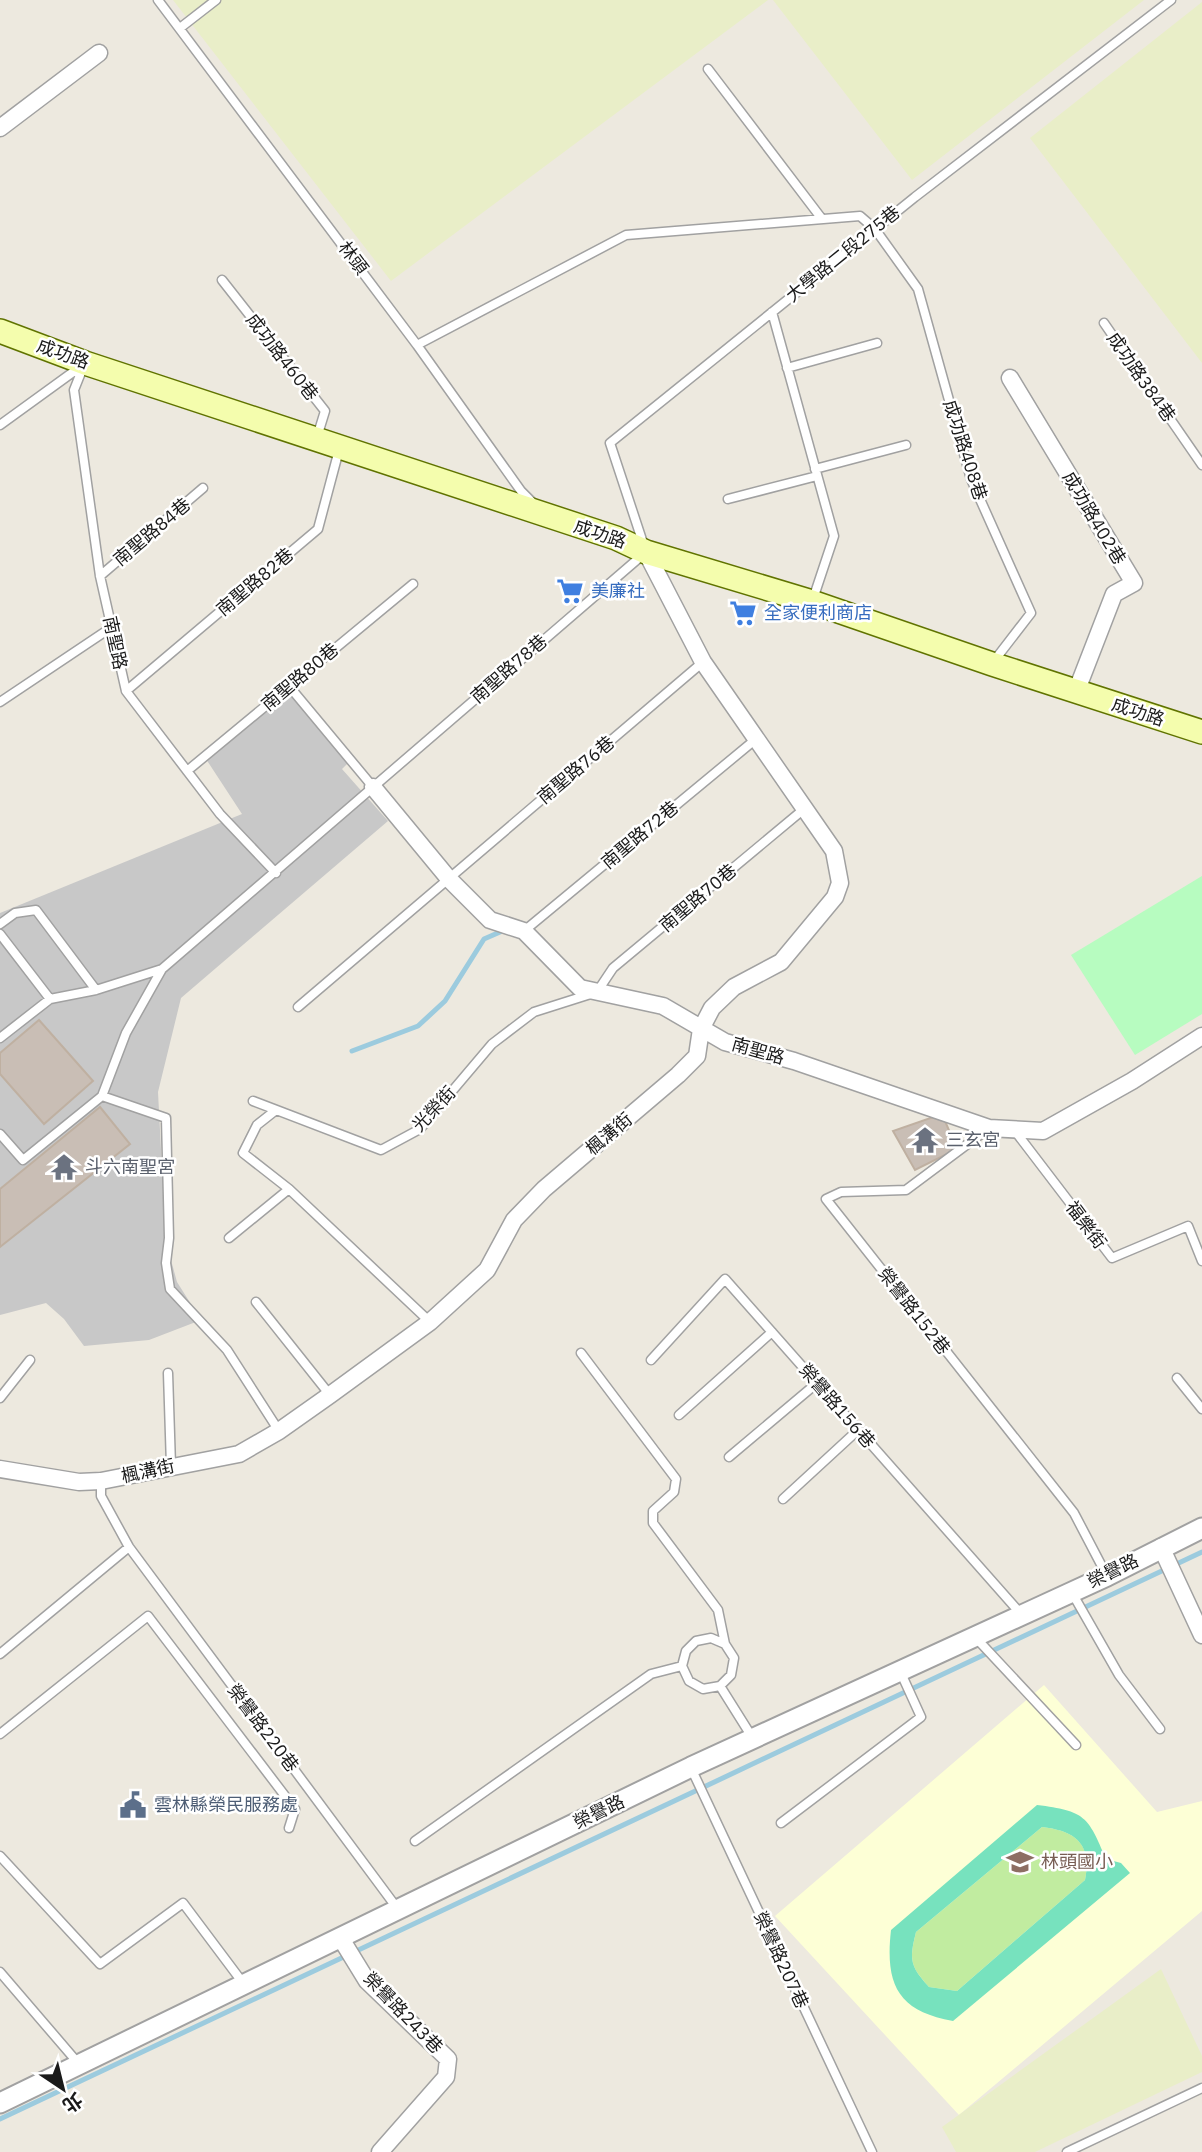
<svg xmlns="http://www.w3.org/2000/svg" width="1202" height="2152" font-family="'IBM Plex Sans','Noto Sans TC',sans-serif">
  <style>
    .education { fill: #fdffd6 }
    .religious { fill: #c8c8c8 }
    .farmland { fill: #e9eec8 }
    .grass { fill: #c1eca0 }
    .park { fill: #b7fcc0 }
    .pitch { fill: #77e2be; fill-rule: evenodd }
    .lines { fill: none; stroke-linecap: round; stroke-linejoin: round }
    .stream { stroke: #9ccbde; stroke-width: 5 }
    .building { fill: #c9beb5; stroke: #bfb0a1; stroke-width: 2 }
    .service-casing { stroke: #a1a1a1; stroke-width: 11 }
    .minor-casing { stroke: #a1a1a1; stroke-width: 19 }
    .tertiary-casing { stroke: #a1a1a1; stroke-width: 23 }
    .secondary-casing { stroke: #607300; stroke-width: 26 }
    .service { stroke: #fff; stroke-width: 8 }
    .minor { stroke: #fff; stroke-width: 16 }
    .tertiary { stroke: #fff; stroke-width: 19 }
    .secondary { stroke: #f4fdad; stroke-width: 23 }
    .labels { text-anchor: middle; stroke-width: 5; stroke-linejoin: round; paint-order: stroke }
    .street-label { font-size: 18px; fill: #1a1a1a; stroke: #fff }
    .shop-label { font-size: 18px; fill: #366cbe; stroke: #fff; text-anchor: start }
    .worship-label { font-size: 18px; fill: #5b616d; stroke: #fff; text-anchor: start }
    .service-label { font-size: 18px; fill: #4e5e75; stroke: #fff; text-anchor: start }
    .education-label { font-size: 18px; fill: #785e54; stroke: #fff; text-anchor: start }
  </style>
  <rect width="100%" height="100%" fill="#ede9df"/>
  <path class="education" d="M1044,1685l113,127 45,-11v110l-243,204 -184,-199z"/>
  <path class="religious" d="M296,687l58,70 -12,12 46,52 -207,177 -23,94 4,77 6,80 9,33 24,38 -52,20 -65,6 -20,-27 -18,-16 -46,12v-402l242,-99 -36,-55z"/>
  <path class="farmland" d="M173,0h595l-377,281z
    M773,0h371l-232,180z
    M1202,2v361l-172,-225z
    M1161,1969l41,87v16l-167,80h-79l-14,-25z"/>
  <path class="grass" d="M1042,1827c34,4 50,17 43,53l-128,111 -28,-4c-19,-21 -20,-27 -13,-55z"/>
  <path class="park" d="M1202,876v138l-67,41 -64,-100z"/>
  <path class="pitch" d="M1037,1805c48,6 51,11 69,54l15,4 9,10 -177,148c-56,-10 -68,-37 -62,-91zM1042,1827c34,4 50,17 43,53l-128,111 -28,-4c-19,-21 -20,-27 -13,-55z"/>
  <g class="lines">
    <path class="stream" d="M352,1051l66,-25 27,-25 39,-62 16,-7
      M0,2119l1202,-567"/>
  </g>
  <path class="building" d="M39,1020l54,61 -49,43 -44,-50v-21z
    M100,1107l30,37 -130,103v-58z
    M942,1114l15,35 -42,21 -22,-39z"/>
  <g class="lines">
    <defs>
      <path id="service" d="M158,0l259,345 104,146 11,11
        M180,28l36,-28
        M708,69l114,150
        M222,280l103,131 -8,26
        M772,312l62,224 -22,66
        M1104,323l98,142
        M417,345l209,-110 234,-19 15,13 43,60 53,190 60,134 -37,48
        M84,365l-10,25 26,186 26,115 94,123 56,59
        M787,368l90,-25
        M0,425l80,-58
        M815,469l91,-24
        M728,499l89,-23
        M100,576l103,-88
        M289,686l84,101
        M126,691l192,-162 21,-79
        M0,702l112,-75
        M187,771l226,-187
        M0,924l15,-11 21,-3 60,80
        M524,931l232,-192
        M0,934l50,65
        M298,1007l405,-345
        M0,1038l50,-39 46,-9 66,-21
        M102,1096l64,22 3,120 -3,25 4,26 57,61 52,81
        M253,1101l128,49 39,-21 72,-85 42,-32 63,-20 16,-24 191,-159
        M276,1110l-19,15 -14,28 46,36 141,133
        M989,1128l-83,62 -65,2 -15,7 248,314 33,63
        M1015,1131l97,127 76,-32 14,35
        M0,1134l23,26 79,-64 24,-63 36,-64 484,-417 -36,-109 305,-246 256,-197
        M229,1238l60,-49
        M256,1302l74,93
        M581,1353l95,126 -2,13 -21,19v12l65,87 7,34 9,14 -3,17 -11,11 -17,3 -14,-8 -7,-15 4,-15 10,-10 15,-3 14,6
        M651,1360l74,-81 296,335
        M168,1373l3,93
        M1177,1378l25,31
        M0,1398l30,-38
        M679,1415l93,-83
        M729,1457l88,-74
        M101,1481v15l28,51 268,361
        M783,1499l75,-69
        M1071,1591l48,84 41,54
        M976,1638l100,107
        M0,1654l129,-107
        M720,1686l32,51
        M0,1734l148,-118 147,193 -6,19
        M691,1768l181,384
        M781,1823l140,-106 -21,-46
        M415,1841l236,-167 31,-8
        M0,1856l100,108 83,-61 60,80
        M0,1972l78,91
        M1067,2152l135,-64"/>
      <path id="minor" d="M0,128l99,-75
        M1010,378l124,205 -20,11 -38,98
        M373,787l76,92 41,41 34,11 56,57 83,18 62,36 69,19 195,67 54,3 89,-50 70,-45
        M0,1469l79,13 22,-1 138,-27 40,-23 51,-36 100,-73 57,-52 27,-50 30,-31 134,-114 19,-19 4,-27 11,-21 22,-21 47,-25 54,-65 5,-14 -6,-32 -131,-189 -57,-110
        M1161,1547l41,88
        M340,1937l27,44 81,78 -2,18 -66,75"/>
      <path id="tertiary" d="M0,2103l691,-336 416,-191 95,-48"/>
      <path id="secondary" d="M0,331l85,32 531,175 30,14 166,50 180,62 210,68"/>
    </defs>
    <use href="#service" class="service-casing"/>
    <use href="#minor" class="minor-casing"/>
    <use href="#tertiary" class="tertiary-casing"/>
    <use href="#secondary" class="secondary-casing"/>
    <use href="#service" class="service"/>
    <use href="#minor" class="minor"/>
    <use href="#tertiary" class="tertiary"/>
    <use href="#secondary" class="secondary"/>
  </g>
  <defs>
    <symbol id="supermarket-bare" viewBox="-9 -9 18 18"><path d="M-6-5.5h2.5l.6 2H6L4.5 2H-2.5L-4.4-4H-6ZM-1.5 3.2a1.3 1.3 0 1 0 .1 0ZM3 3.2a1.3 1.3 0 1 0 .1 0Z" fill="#3f7fe0" stroke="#fff" stroke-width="2.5" paint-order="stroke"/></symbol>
    <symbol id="temple-bare" viewBox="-9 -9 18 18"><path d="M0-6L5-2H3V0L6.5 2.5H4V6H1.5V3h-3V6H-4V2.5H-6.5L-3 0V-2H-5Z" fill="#6b7280" stroke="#fff" stroke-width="2.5" paint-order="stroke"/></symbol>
    <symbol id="civic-bare" viewBox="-9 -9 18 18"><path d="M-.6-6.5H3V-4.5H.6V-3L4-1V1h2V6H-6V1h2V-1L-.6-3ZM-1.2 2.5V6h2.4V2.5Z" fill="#5c6f8a" stroke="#fff" stroke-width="2.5" paint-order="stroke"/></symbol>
    <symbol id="school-bare" viewBox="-9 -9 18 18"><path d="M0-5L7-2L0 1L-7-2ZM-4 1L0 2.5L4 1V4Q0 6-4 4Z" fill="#8d6e63" stroke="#fff" stroke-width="2.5" paint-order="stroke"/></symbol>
  </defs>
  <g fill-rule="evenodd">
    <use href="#supermarket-bare" x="551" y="572" width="38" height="38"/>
    <use href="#supermarket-bare" x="724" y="594" width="38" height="38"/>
    <use href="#temple-bare" x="906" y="1121" width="38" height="38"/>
    <use href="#temple-bare" x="45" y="1148" width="38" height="38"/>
    <use href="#civic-bare" x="114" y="1786" width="38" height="38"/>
    <use href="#school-bare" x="1001" y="1843" width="38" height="38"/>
  </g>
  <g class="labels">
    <g class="street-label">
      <text transform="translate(843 254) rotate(-39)" y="6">大學路二段275巷</text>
      <text transform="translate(353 258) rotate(53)" y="6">林頭</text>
      <text transform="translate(63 354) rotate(20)" y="6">成功路</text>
      <text transform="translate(282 357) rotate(52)" y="6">成功路460巷</text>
      <text transform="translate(1141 377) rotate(55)" y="6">成功路384巷</text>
      <text transform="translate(965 450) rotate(72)" y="6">成功路408巷</text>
      <text transform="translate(1094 518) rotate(59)" y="6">成功路402巷</text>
      <text transform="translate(152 532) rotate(-40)" y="6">南聖路84巷</text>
      <text transform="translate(600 534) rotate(19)" y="6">成功路</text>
      <text transform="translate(255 582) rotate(-40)" y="6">南聖路82巷</text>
      <text transform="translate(115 643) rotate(78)" y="6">南聖路</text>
      <text transform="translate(509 669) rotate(-41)" y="6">南聖路78巷</text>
      <text transform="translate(300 677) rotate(-40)" y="6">南聖路80巷</text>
      <text transform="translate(1138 712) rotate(18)" y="6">成功路</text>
      <text transform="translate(576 770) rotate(-40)" y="6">南聖路76巷</text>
      <text transform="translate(640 835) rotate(-40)" y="6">南聖路72巷</text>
      <text transform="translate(698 898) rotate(-40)" y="6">南聖路70巷</text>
      <text transform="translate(758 1051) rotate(16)" y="6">南聖路</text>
      <text transform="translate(434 1109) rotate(-47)" y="6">光榮街</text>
      <text transform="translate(609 1134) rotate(-40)" y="6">楓溝街</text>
      <text transform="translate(1086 1225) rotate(53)" y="6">福樂街</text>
      <text transform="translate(914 1311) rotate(52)" y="6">榮譽路152巷</text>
      <text transform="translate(837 1406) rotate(49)" y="6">榮譽路156巷</text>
      <text transform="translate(148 1471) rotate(-12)" y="6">楓溝街</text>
      <text transform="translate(1113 1571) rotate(-26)" y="6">榮譽路</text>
      <text transform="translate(263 1728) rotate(53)" y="6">榮譽路220巷</text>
      <text transform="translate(599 1812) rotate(-26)" y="6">榮譽路</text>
      <text transform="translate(781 1960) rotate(65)" y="6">榮譽路207巷</text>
      <text transform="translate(403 2013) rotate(46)" y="6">榮譽路243巷</text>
    </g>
    <g class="shop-label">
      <text x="591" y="597">美廉社</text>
      <text x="764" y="619">全家便利商店</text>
    </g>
    <g class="worship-label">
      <text x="946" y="1146">三玄宮</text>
      <text x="85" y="1173">斗六南聖宮</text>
    </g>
    <g class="service-label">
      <text x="154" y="1811">雲林縣榮民服務處</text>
    </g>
    <g class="education-label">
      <text x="1041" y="1868">林頭國小</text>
    </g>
  </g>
  <g transform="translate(63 2089) rotate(145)" stroke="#ffffff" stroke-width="5" paint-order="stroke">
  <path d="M0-5L12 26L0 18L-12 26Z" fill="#1a1a1a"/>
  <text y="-10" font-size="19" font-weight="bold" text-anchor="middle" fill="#1a1a1a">北</text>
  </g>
</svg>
